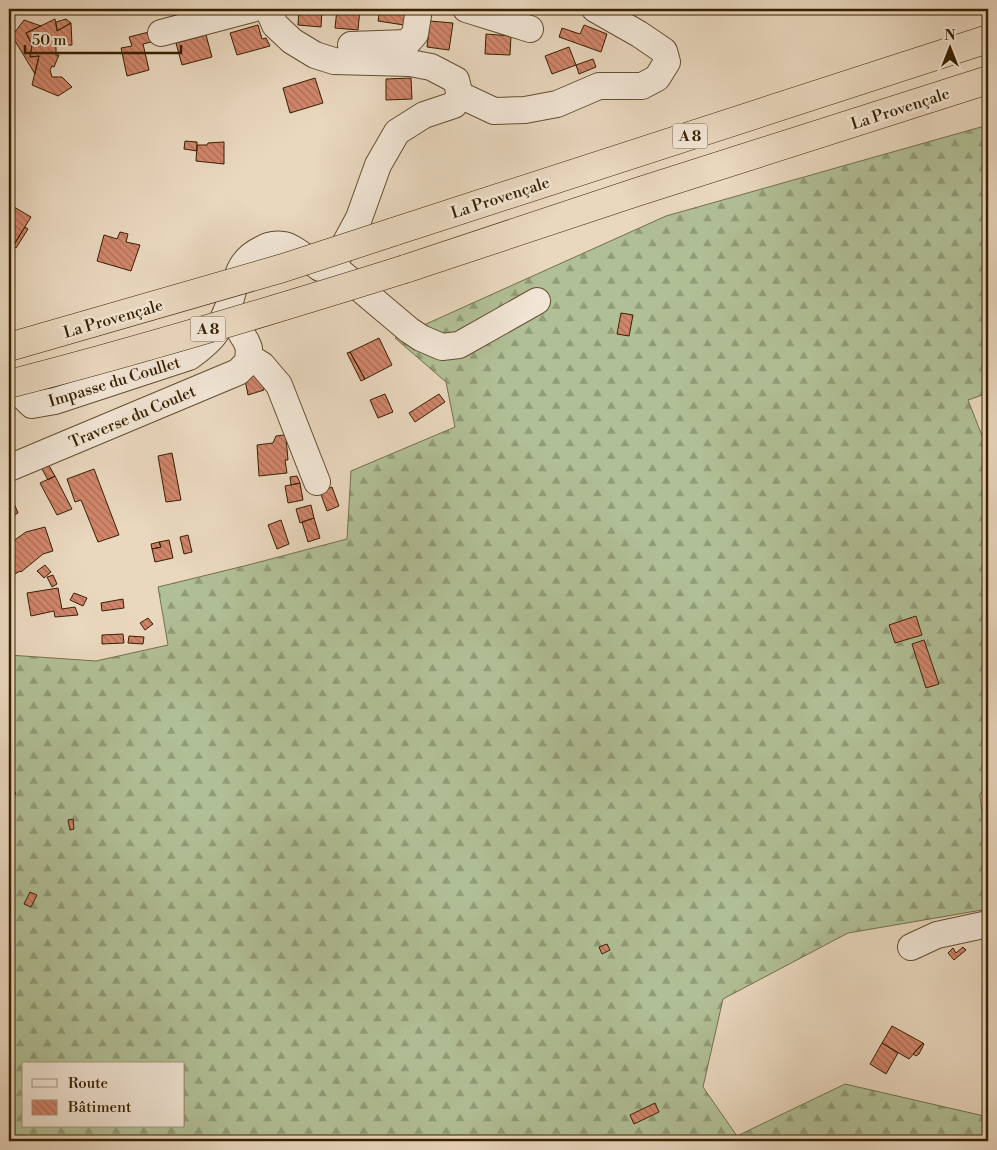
<svg xmlns="http://www.w3.org/2000/svg" width="997" height="1150" font-family="'Libre Bodoni',serif">
  <style>
    .forest { fill: url(#forest-firs); stroke: #74704b; fill-rule: evenodd }
    .building { fill: url(#building-back-hatch); stroke: #382000 }
    .lines { fill: none; stroke-linecap: round; stroke-linejoin: round }
    .minor-casing { stroke: #644e30; stroke-width: 28 }
    .highway-casing { stroke: #382000; stroke-width: 29 }
    .minor { stroke: #f1e5d5; stroke-width: 26 }
    .highway { stroke: #e9d7be; stroke-width: 28 }
    .highway-bridge-casing { stroke: #382000; stroke-width: 29; stroke-linecap: butt }
    .highway-bridge { stroke: #e9d7be; stroke-width: 28 }
    .labels { text-anchor: middle; stroke-width: 5; stroke-linejoin: round; paint-order: stroke }
    .shield { fill: #f1e5d5; stroke: #705b40; stroke-width: 1 }
    .shield-label { font-size: 15px; font-weight: bold; fill: #382000 }
    .street-label { font-size: 16px; fill: #382000; stroke: #f1e5d5 }
  </style>
  <defs>
    <pattern id="forest-firs" width="22" height="20" patternUnits="userSpaceOnUse" patternTransform="scale(1.25)"><rect width="22" height="20" fill="#b1bf96"/><path d="M5 1l3.5 6h-7zM16 11l3.5 6h-7z" fill="#919b78"/></pattern>
    <pattern id="building-back-hatch" width="6" height="6" patternUnits="userSpaceOnUse" patternTransform="scale(1.25)"><rect width="6" height="6" fill="#d1866c"/><path d="M-1 5l2 2M0 0l6 6M5-1l2 2" fill="none" stroke="#ab6d56"/></pattern>
  </defs>
  <rect width="100%" height="100%" fill="#e9d7be"/>
  <filter id="stains"><feTurbulence type="fractalNoise" baseFrequency=".004" numOctaves="4"/><feColorMatrix values="0 0 0 0 .2 0 0 0 0 .09 0 0 0 0 .02 0 0 0 .5 -.17"/></filter>
  <radialGradient id="worn" r=".72"><stop offset=".6" stop-color="#630" stop-opacity="0"/><stop offset="1" stop-color="#630" stop-opacity=".3"/></radialGradient>
  <path class="forest" d="M988,125v268l-20,7 20,51v338l-8,6 8,74v40l-140,24 -125,66 -20,88 34,49 108,-52 139,32 4,-3v28h-979v-486l87,6 72,-16 -10,-58 90,-22 99,-26 4,-68 104,-44 -9,-45 -51,-44 271,-122zM24,1064h160v62h-160z"/>
  <path class="building" d="M164,9h15l-5,7z
    M299,9h23l-1,18 -23,-2z
    M322,9h8l-1,5 -7,-1z
    M337,9h23l-2,21 -23,-2z
    M380,9h27l-3,16 -26,-4z
    M55,19l2,12 14,-8 1,22h-16v10h3l-5,12 -2,-1 -2,4 2,7h10l10,10 -14,9 -26,-11 7,-29 -9,1 2,-12 -6,-12z
    M66,19l5,4 -14,8 -1,-9z
    M24,20l17,6 -15,7 6,12 -2,12 9,-1 -4,18 -23,-38z
    M430,21l23,2 -4,27 -22,-3z
    M258,25l4,14 4,-1 4,8 -33,9 -7,-22z
    M584,25l23,9 -6,18 -42,-15 3,-9 18,6z
    M149,32l2,10 -8,2 6,26 -22,6 -6,-28 11,-2 -3,-9z
    M486,34l25,2 -1,19 -25,-1z
    M206,35l6,22 -30,8 -6,-22z
    M569,47l7,18 -24,9 -7,-18z
    M593,59l3,8 -17,7 -3,-9z
    M315,78l8,25 -33,10 -7,-25z
    M411,78l1,21 -26,1v-21z
    M185,141l12,1v9l-13,-2z
    M224,142v22l-28,-3 1,-16h10l1,-2z
    M9,204l22,13 -18,29 -4,-2z
    M25,227l3,2 -12,19 -3,-2z
    M120,232l8,2 -2,8 14,3 -9,26 -34,-10 7,-26 13,4z
    M621,313l12,2 -4,21 -12,-2z
    M379,338l13,27 -27,14 -15,-27z
    M350,352l15,27 -4,2 -14,-28z
    M260,371l4,19 -16,5 -4,-20z
    M385,394l8,18 -15,6 -8,-18z
    M439,394l6,8 -30,20 -6,-9z
    M284,435l2,3 2,22h-3l2,13 -28,3 -2,-31 16,-2 3,-7z
    M172,453l9,47 -15,2 -8,-46z
    M48,464l7,12 -7,4 -7,-13z
    M94,469l25,66 -21,7 -17,-42 -6,2 -8,-23z
    M55,476l17,33 -15,6 -17,-32z
    M297,476l3,7 -9,2 -1,-8z
    M300,483l3,17 -15,3 -3,-17z
    M332,487l7,19 -12,5 -7,-19z
    M9,491l9,22 -9,5z
    M311,505l3,13 -14,5 -4,-14z
    M314,518l6,20 -12,4 -6,-20z
    M281,520l8,24 -12,5 -9,-24z
    M45,527l8,24 -10,3 -22,18 -1,-1 -5,3 -6,-9v-3l3,-2 -3,-4v-12l17,-12z
    M188,535l4,17 -8,2 -4,-17z
    M169,540l4,18 -18,4 -3,-13 9,-2 -2,-5z
    M159,542l2,5 -9,2 -1,-5z
    M45,565l6,7 -7,6 -7,-7z
    M53,575l4,9 -5,3 -5,-10z
    M58,588l4,21 13,-2 3,8 -23,2 -1,-6 -23,5 -4,-23z
    M74,593l13,5 -4,8 -13,-6z
    M123,599l1,9 -22,3 -1,-8z
    M916,616l6,19 -27,8 -6,-18z
    M148,618l5,6 -8,6 -5,-7z
    M123,634l1,9 -22,1v-9z
    M129,636l15,1 -1,7 -15,-1z
    M924,640l15,44 -13,4 -14,-44z
    M9,780l7,14 -7,4z
    M73,819l1,10 -4,1 -2,-10z
    M30,892l7,3 -6,12 -7,-3z
    M607,944l3,6 -8,4 -3,-7z
    M963,947l3,3 -12,10 -6,-7 5,-5 3,5z
    M892,1026l31,17 -14,16 -27,-16z
    M882,1043l16,10 -12,21 -16,-10z
    M923,1043l1,1 -5,10 -3,2 -3,-2z
    M655,1103l4,9 -25,12 -4,-9z"/>
  <g class="lines">
    <defs>
      <path id="minor" d="M466,9l64,20
        M161,33l91,-24
        M351,45l56,-2 8,-9 4,-25
        M460,95l34,16 31,-1 32,-6 42,-18h43l15,-8 10,-16 -3,-11 -25,-17 -44,-25
        M339,271l70,59 12,8 21,9 17,-2 78,-44
        M249,357l13,8 17,20 38,97
        M9,387l6,2 17,16 23,-4 134,-44c10,-7 21,-15 28,-26 4,-7 7,-14 10,-21 10,-25 7,-48 35,-61 6,-4 15,-5 22,-4 10,2 27,17 36,23 6,2 8,2 13,-2l26,-48 19,-53 19,-33 27,-17 30,-10 6,-10 -4,-15 -25,-13 -21,-4 -76,-2 -19,-6 -23,-14 -17,-16 -7,-16
        M9,468l229,-96 10,-10 1,-14 -3,-7 -19,-31
        M911,947l26,-12 51,-11"/>
      <path id="highway" d="M393,232l595,-193
        M405,269l232,-77 351,-112"/>
    </defs>
    <use href="#minor" class="minor-casing"/>
    <use href="#highway" class="highway-casing"/>
    <use href="#minor" class="minor"/>
    <use href="#highway" class="highway"/>
    <defs>
      <path id="highway-bridge" d="M9,347l274,-79 110,-36
        M9,384c133,-34 265,-74 396,-115"/>
    </defs>
    <use href="#highway-bridge" class="highway-bridge-casing"/>
    <use href="#highway-bridge" class="highway-bridge"/>
  </g>
  <g class="labels">
    <g class="shield">
      <rect x="672.5" y="123.5" width="35" height="25" rx="4"/>
      <rect x="190.5" y="316.5" width="35" height="25" rx="4"/>
    </g>
    <g class="shield-label">
      <text x="690" y="141">A 8</text>
      <text x="208" y="334">A 8</text>
    </g>
    <g class="street-label">
      <text transform="translate(900 108) rotate(-18)" y="6">La Provençale</text>
      <text transform="translate(500 197) rotate(-18)" y="6">La Provençale</text>
      <text transform="translate(113 318) rotate(-16)" y="6">La Provençale</text>
      <text transform="translate(114 381) rotate(-17)" y="6">Impasse du Coullet</text>
      <text transform="translate(132 416) rotate(-23)" y="6">Traverse du Coulet</text>
    </g>
  </g>
  <rect width="997" height="1150" fill="none" stroke="#e9d7be" stroke-width="30"/>
  <rect x="10" y="10" width="977" height="1130" fill="none" stroke="#382000" stroke-width="2.5"/>
  <rect x="15" y="15" width="967" height="1120" fill="none" stroke="#382000"/>
  <rect x="22" y="1062" width="162" height="65" fill="#f1e5d5" stroke="#a79680"/>
  <rect x="32" y="1079" width="25" height="8" fill="#f1e5d5" stroke="#a79680"/>
  <text x="68" y="1088" font-size="15" fill="#382000">Route</text>
  <rect x="32" y="1100" width="25" height="15" fill="url(#building-back-hatch)" stroke="#a79680"/>
  <text x="68" y="1112" font-size="15" fill="#382000">Bâtiment</text>
  <g transform="translate(950 48)" stroke="#f1e5d5" stroke-width="4" paint-order="stroke">
  <path d="M0-4L9 19L0 12L-9 19Z" fill="#382000"/>
  <text y="-8" font-size="14" font-weight="bold" text-anchor="middle" fill="#382000">N</text>
  </g>
  <path d="M25 45v8h156v-8" fill="none" stroke="#382000" stroke-width="2.5"/>
  <text x="32" y="45" font-size="15" fill="#382000" stroke="#f1e5d5" stroke-width="4" paint-order="stroke">50 m</text>
  <rect width="100%" height="100%" filter="url(#stains)"/>
  <rect width="100%" height="100%" fill="url(#worn)"/>
</svg>
